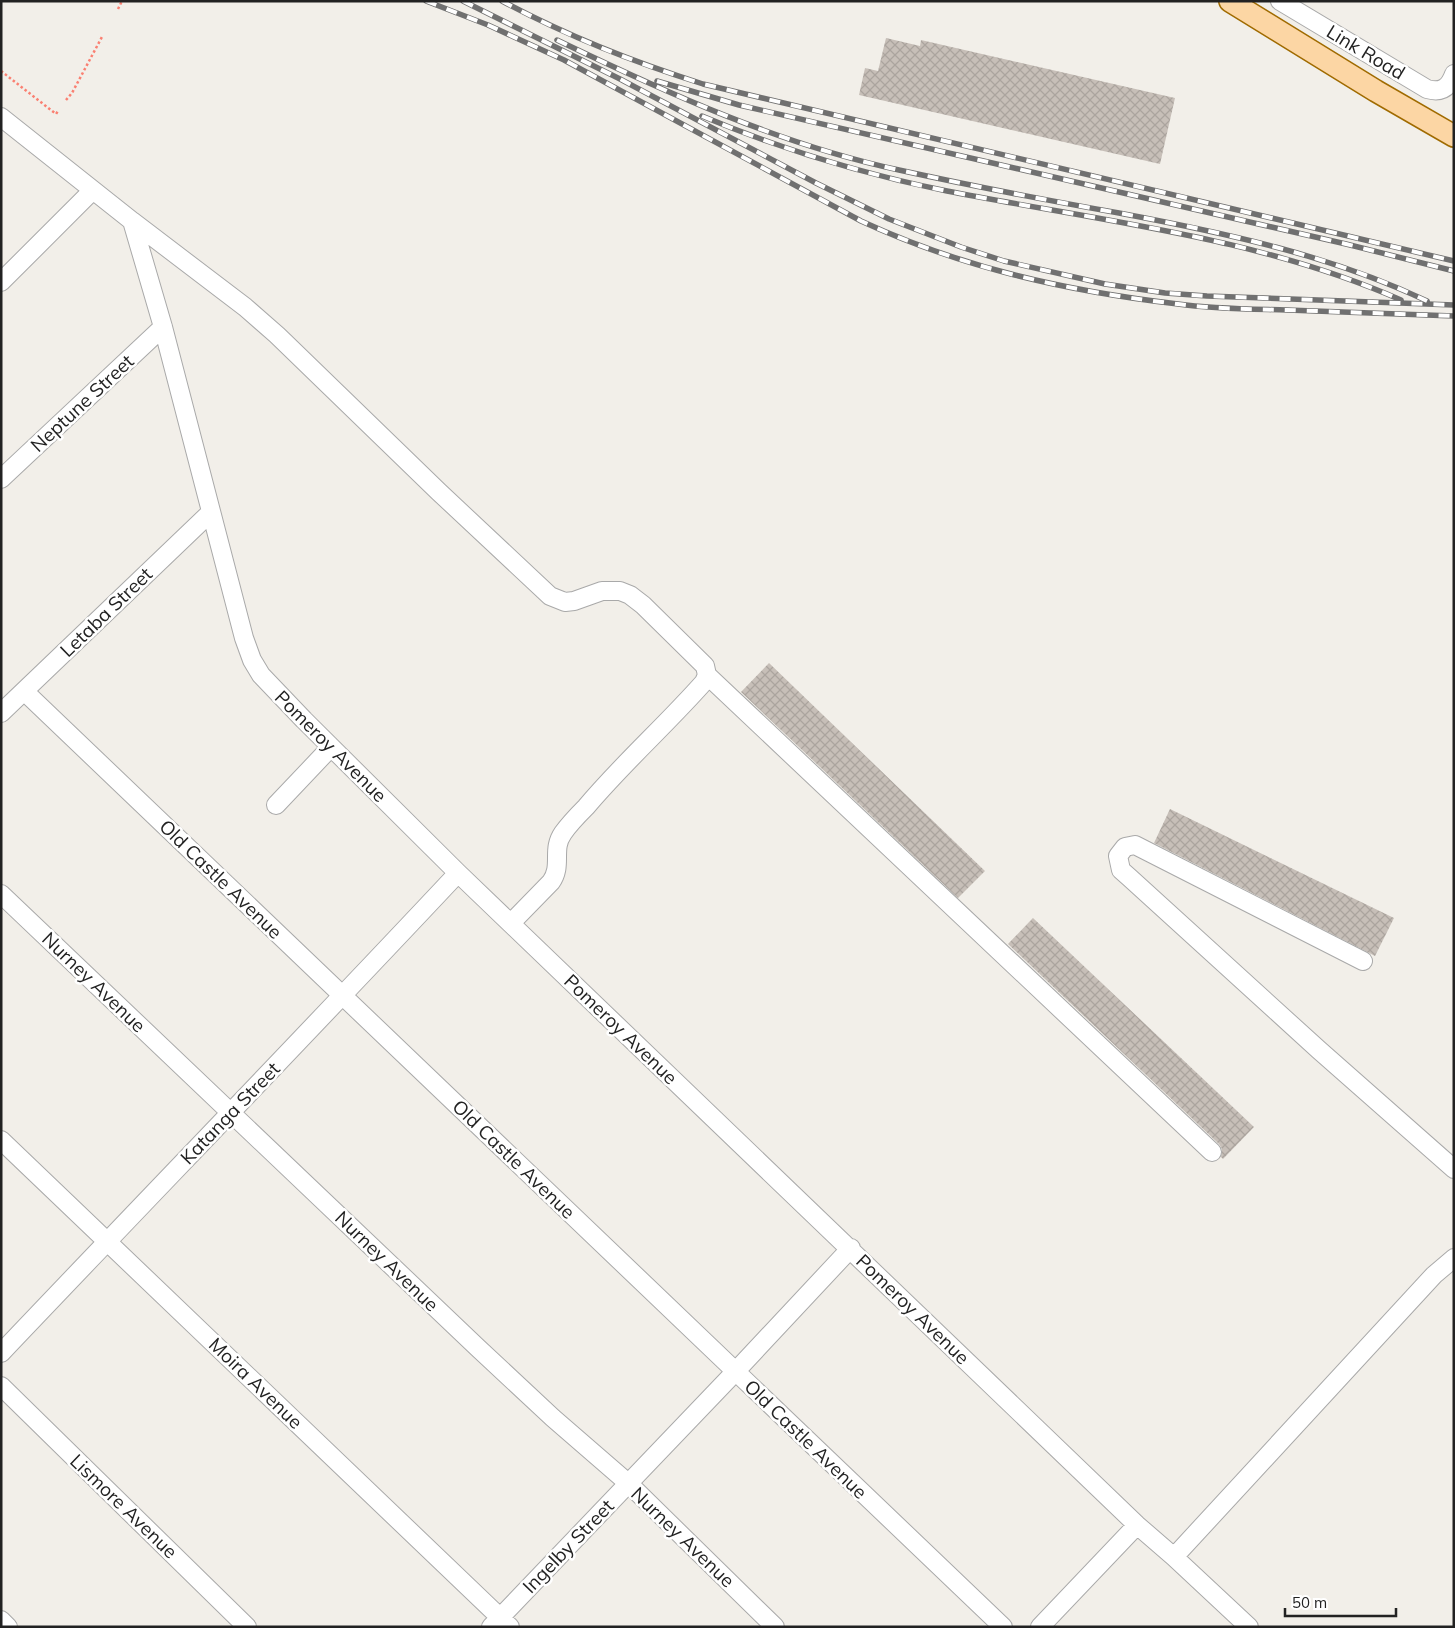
<svg xmlns="http://www.w3.org/2000/svg" width="1455" height="1628" font-family="Mulish,sans-serif">
  <style>
    .building { fill: url(#building-cross-hatch) }
    .lines { fill: none; stroke-linecap: round; stroke-linejoin: round }
    .minor-casing { stroke: #a9a9a9; stroke-width: 20 }
    .major-casing { stroke: #a06b00; stroke-width: 24 }
    .path { stroke: #fa8072; stroke-width: 2.5; stroke-dasharray: 2.5 2.5; stroke-linecap: butt }
    .minor { stroke: #fff; stroke-width: 18 }
    .major { stroke: #fcd6a4; stroke-width: 21 }
    .rail-casing { stroke: #707070; stroke-width: 5.5 }
    .rail { stroke: #fff; stroke-width: 4; stroke-dasharray: 11; stroke-linecap: butt }
    .labels { text-anchor: middle; stroke-width: 5; stroke-linejoin: round; paint-order: stroke }
    .street-label { font-size: 19px; fill: #222; stroke: #fff }
  </style>
  <defs>
    <pattern id="building-cross-hatch" width="8" height="8" patternUnits="userSpaceOnUse" patternTransform="scale(1.25)"><rect width="8" height="8" fill="#c7bfb8"/><path d="M0 0l8 8M0 8l8-8" fill="none" stroke="#aba49e"/></pattern>
  </defs>
  <rect width="100%" height="100%" fill="#f2efe9"/>
  <path class="building" d="M886,38l34,8 1,-6 254,58 -15,66 -301,-69 6,-27 13,3z
    M769,663l216,208 -27,27 -217,-206z
    M1170,809l224,109 -19,38 -221,-113z
    M1033,918l221,209 -31,32 -2,-2 1,-8 -3,-5 -211,-200z"/>
  <g class="lines">
    <defs>
      <path id="minor" d="M1280,1l147,88c14,4 22,-1 27,-15
        M1,117l131,104 31,106 81,311 8,22 9,15 43,45 154,153 679,652 37,32 75,70
        M132,221l113,86 32,28 162,157 111,104 15,6 9,-1 28,-10h18l10,4 13,10 62,61 2,9 -3,7c-38,43 -81,81 -118,125 -8,8 -16,16 -23,26 -12,17 0,32 -12,49l-40,41
        M1,282l92,-92
        M1,479l162,-152
        M707,675l505,477
        M24,691l979,936
        M1,713l210,-201
        M276,805l55,-58
        M1,894l477,454 75,70 75,65 147,144
        M1363,961l-228,-116 -10,2 -7,9 3,14 9,8 189,172 135,119
        M1,1140l509,487
        M1,1353c152,-160 306,-319 457,-480
        M1,1386l246,241
        M1174,1557l260,-282 20,-17
        M1,1620l7,7
        M491,1627l244,-255 116,-124
        M1040,1627l97,-102"/>
      <path id="major" d="M1230,1l146,90 78,45"/>
    </defs>
    <use href="#minor" class="minor-casing"/>
    <use href="#major" class="major-casing"/>
    <path class="path" d="M118,9l4,-8
      M1,71l55,43 2,-3
      M66,100l6,-7 31,-58"/>
    <use href="#minor" class="minor"/>
    <use href="#major" class="major"/>
    <defs>
      <path id="rail" d="M426,1l62,24 76,35 297,161c102,47 205,70 317,83 36,5 73,5 109,6 56,2 111,4 167,6
        M463,1l157,78 196,104 73,36 72,28 43,14 101,23 60,9 42,3 247,9
        M502,1c65,35 131,61 201,83l751,177
        M557,40c110,53 222,104 342,130 73,16 147,30 220,43 106,20 211,42 308,88
        M657,81l82,24 607,139 108,27
        M702,116c79,33 161,58 245,75 153,30 311,46 454,109"/>
    </defs>
    <use href="#rail" class="rail-casing"/>
    <use href="#rail" class="rail"/>
  </g>
  <g class="labels">
    <g class="street-label">
      <text transform="translate(1366 52) rotate(31)" y="7">Link Road</text>
      <text transform="translate(82 403) rotate(-43)" y="7">Neptune Street</text>
      <text transform="translate(106 612) rotate(-44)" y="7">Letaba Street</text>
      <text transform="translate(331 746) rotate(45)" y="7">Pomeroy Avenue</text>
      <text transform="translate(221 879) rotate(44)" y="7">Old Castle Avenue</text>
      <text transform="translate(94 982) rotate(44)" y="7">Nurney Avenue</text>
      <text transform="translate(621 1029) rotate(44)" y="7">Pomeroy Avenue</text>
      <text transform="translate(230 1113) rotate(-46)" y="7">Katanga Street</text>
      <text transform="translate(514 1159) rotate(44)" y="7">Old Castle Avenue</text>
      <text transform="translate(387 1261) rotate(44)" y="7">Nurney Avenue</text>
      <text transform="translate(913 1309) rotate(44)" y="7">Pomeroy Avenue</text>
      <text transform="translate(256 1383) rotate(44)" y="7">Moira Avenue</text>
      <text transform="translate(806 1439) rotate(44)" y="7">Old Castle Avenue</text>
      <text transform="translate(124 1506) rotate(44)" y="7">Lismore Avenue</text>
      <text transform="translate(683 1537) rotate(44)" y="7">Nurney Avenue</text>
      <text transform="translate(568 1546) rotate(-46)" y="7">Ingelby Street</text>
    </g>
  </g>
  <rect width="1455" height="1628" fill="none" stroke="#222222" stroke-width="5"/>
  <path d="M1285 1608v8h111v-8" fill="none" stroke="#222222" stroke-width="2.5"/>
  <text x="1292" y="1608" font-size="15" fill="#222222" stroke="#ffffff" stroke-width="4" paint-order="stroke">50 m</text>
</svg>
